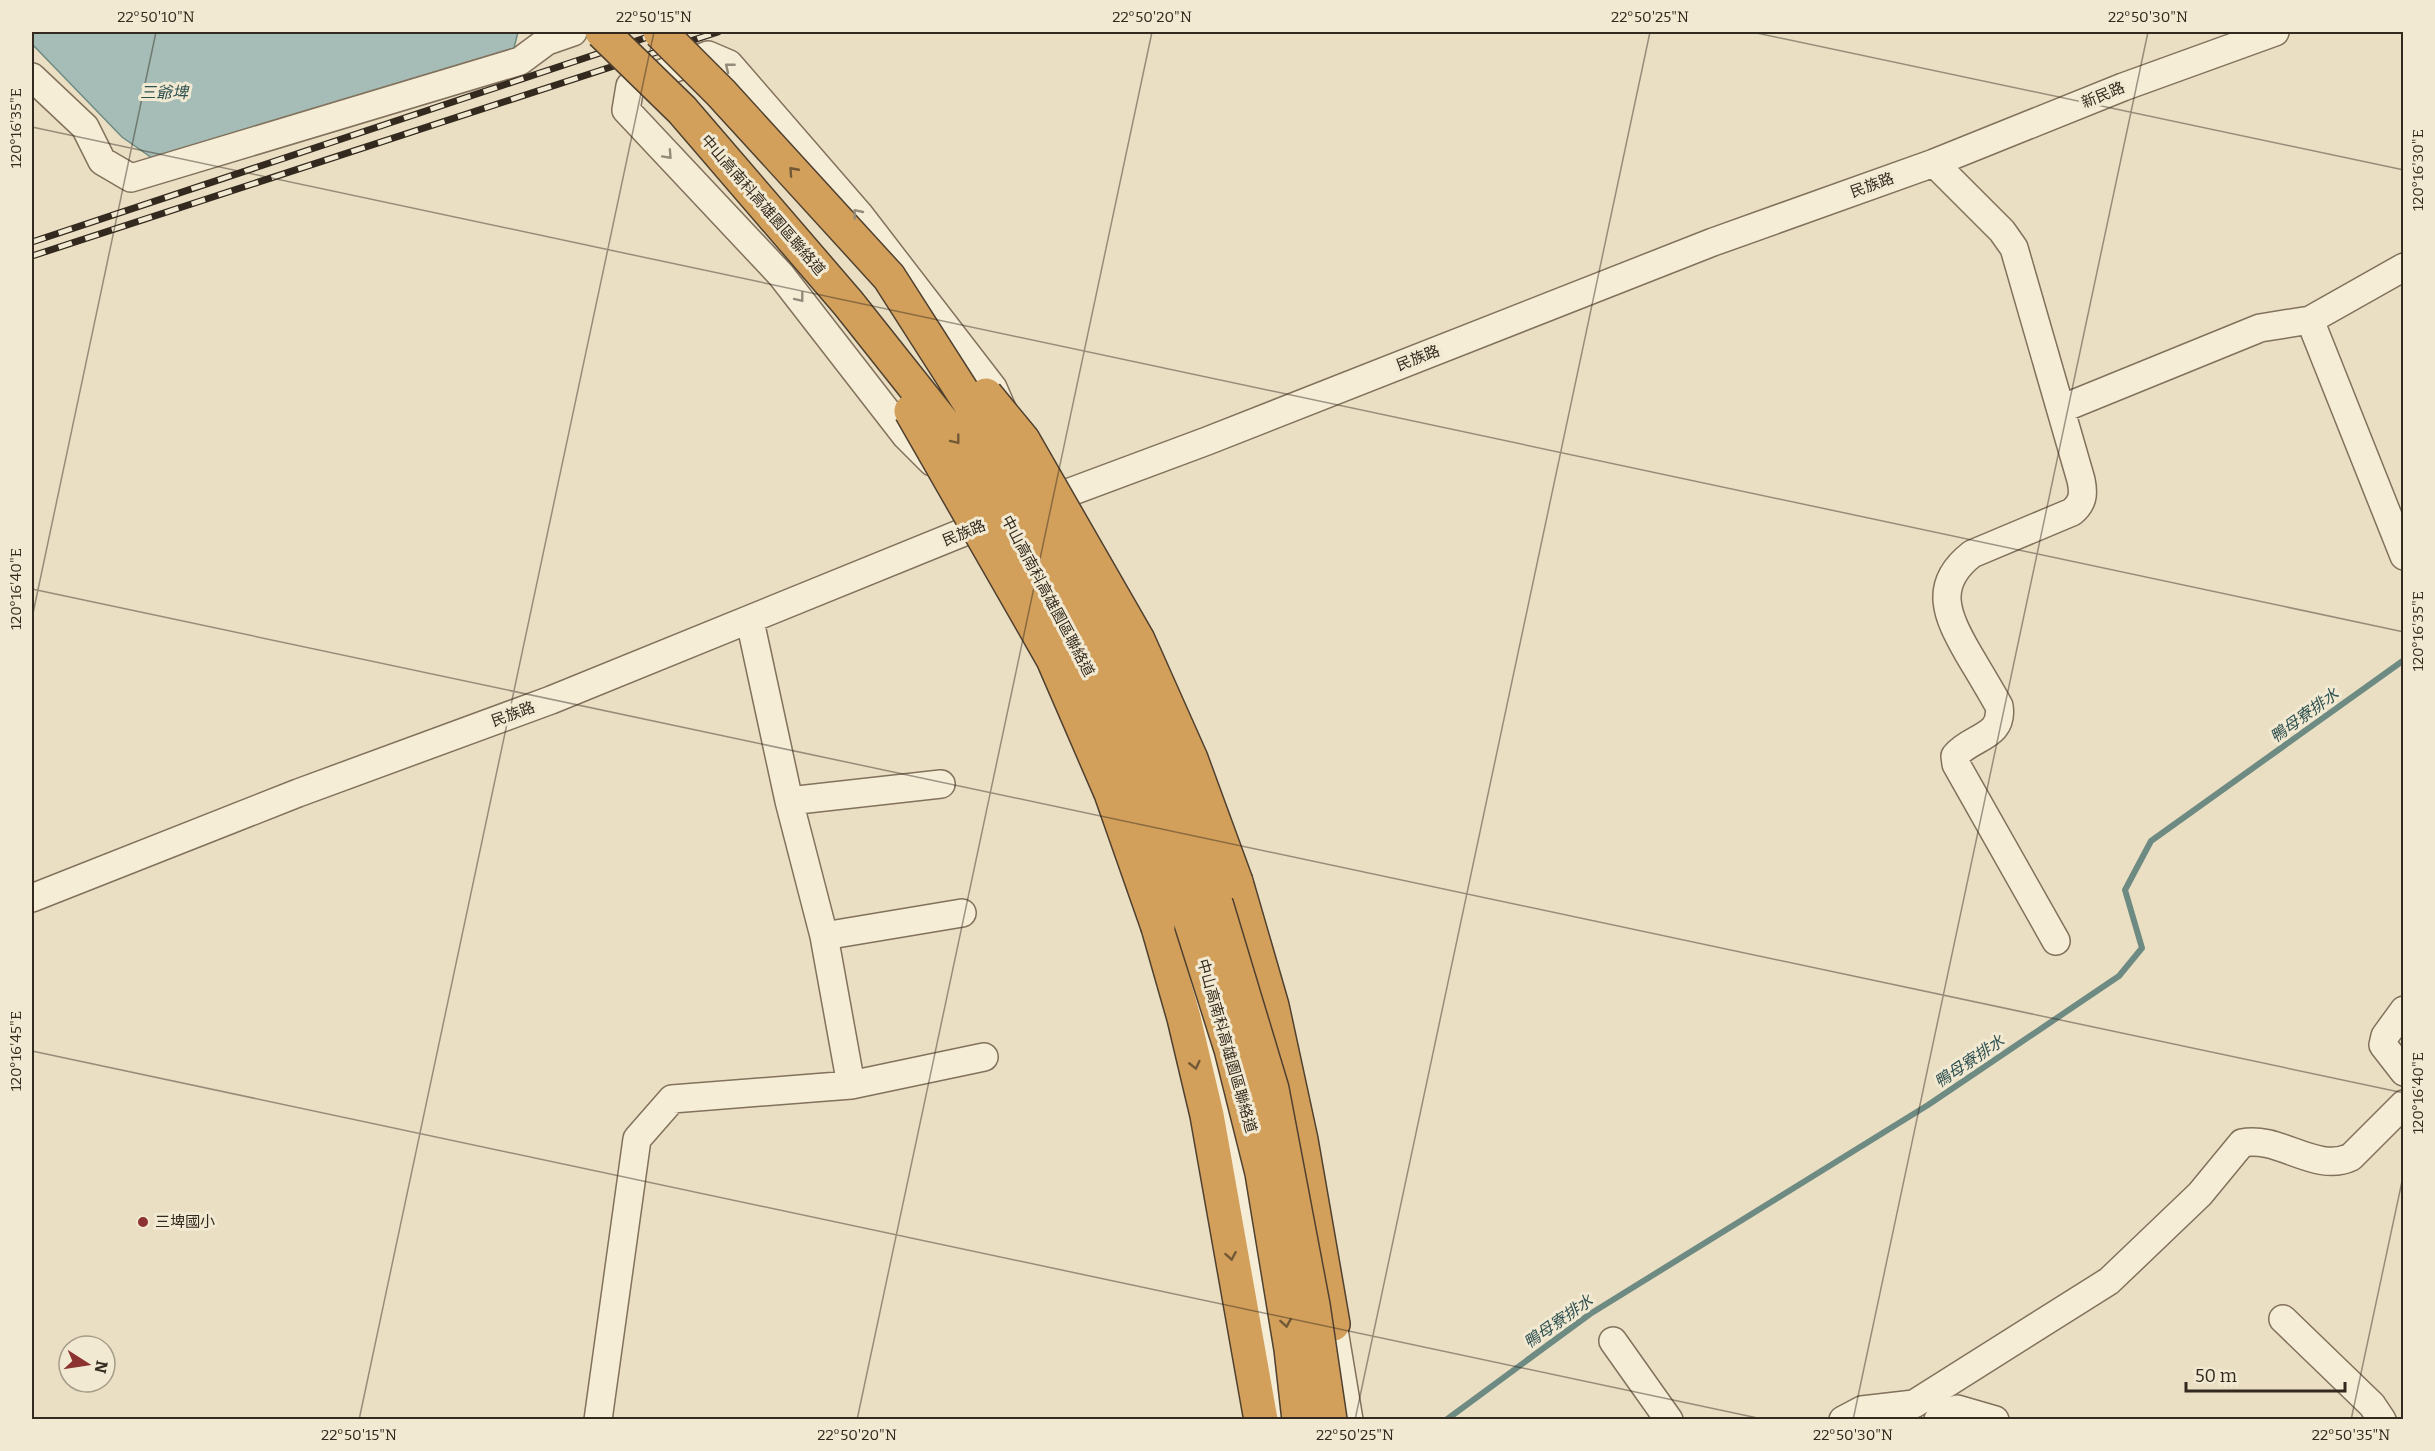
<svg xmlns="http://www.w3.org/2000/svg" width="2435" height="1451" font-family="Bitter,'Noto Sans TC',serif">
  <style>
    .water { fill: #a5bdb6; stroke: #6d8a83; stroke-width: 1.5 }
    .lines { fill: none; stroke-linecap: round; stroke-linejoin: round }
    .stream { stroke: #6d8a83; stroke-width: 6 }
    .minor-casing { stroke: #82715c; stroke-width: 30 }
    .highway-casing { stroke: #504030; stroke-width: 36 }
    .minor { stroke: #f5edd6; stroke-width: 27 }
    .highway { stroke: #d2a05b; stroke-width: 33 }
    .rail-casing { stroke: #34291e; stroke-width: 7 }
    .rail { stroke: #f2e9d2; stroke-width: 4.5; stroke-dasharray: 14; stroke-linecap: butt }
    .highway-bridge-casing { stroke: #504030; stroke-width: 36; stroke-linecap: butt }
    .highway-bridge { stroke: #d2a05b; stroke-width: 33 }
    .oneway { stroke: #948b7a }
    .oneway2 { stroke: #735936 }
    .ticks { fill: none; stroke: #34291e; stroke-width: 1.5; stroke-opacity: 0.45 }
    .poi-dot { fill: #8c3231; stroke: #f2e9d2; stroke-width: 2 }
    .labels { text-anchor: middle; stroke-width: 6; stroke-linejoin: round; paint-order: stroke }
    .street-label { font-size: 15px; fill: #34291e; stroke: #f2e9d2 }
    .poi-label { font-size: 15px; fill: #34291e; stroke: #f2e9d2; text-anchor: start }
    .water-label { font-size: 16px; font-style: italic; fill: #2f5251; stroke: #f2e9d2 }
    .neatline { fill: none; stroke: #34291e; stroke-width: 2 }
    .ticks-label { font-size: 15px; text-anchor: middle; fill: #34291e }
  </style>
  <rect width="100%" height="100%" fill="#eadfc3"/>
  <path class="water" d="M32,32h486l-4,16 -362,110 -30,-21 -90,-93z"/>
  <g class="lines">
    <path class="stream" d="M1446,1420l144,-106 338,-209 191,-129 23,-28 -17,-58 26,-49 253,-181"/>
    <defs>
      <path id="minor" d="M32,77l53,50 17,34 29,17 389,-117 27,-20 26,-9
        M1934,163l68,68 12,17 67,232c3,14 2,23 -9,32l-100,42c-40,31 -25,62 -4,99 10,17 21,35 31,53 5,32 -28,30 -44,50l1,8 100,177
        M2310,320l94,236
        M2061,409l199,-81 50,-8 94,-53
        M932,462l-26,-26 -125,-161 -155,-165 4,-24 78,-31 21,9 130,150 134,174 10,23
        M1038,504l169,-63 506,-199 221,-79 189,-76 152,-55
        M750,621l39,180 35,135 27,149
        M789,801l152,-17
        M32,898l266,-105 253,-93 445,-181
        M1168,910l50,155 22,104 40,251
        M824,936l138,-23
        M2404,1010l-19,26 -2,9 21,27
        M1327,1306l6,18 16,96
        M2283,1319l89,86 10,15
        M1613,1341l56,79
        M598,1420l39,-281 35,-40 179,-14 133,-28
        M1843,1420l19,-10 52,-6 195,-123 91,-87 42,-51c37,-8 74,31 109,14l53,-53
        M1938,1420l19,-11 38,11"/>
      <path id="highway" d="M1236,882l36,124 29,134 32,184
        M1158,927l26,91 23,97 54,305"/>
    </defs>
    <use href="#minor" class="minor-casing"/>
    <use href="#highway" class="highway-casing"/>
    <use href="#minor" class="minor"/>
    <use href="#highway" class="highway"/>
    <defs>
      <path id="rail" d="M32,242l631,-210
        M32,256l686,-224"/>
    </defs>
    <use href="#rail" class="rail-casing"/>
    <use href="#rail" class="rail"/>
    <defs>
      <path id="highway-bridge" d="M602,32l80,78 166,193 131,165 110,198 97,241 45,142 31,124 29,176 8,71
        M660,32l61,61 168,184 121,189 107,191 98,243 57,189 41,216 17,115
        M986,395l37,45 115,200 53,119 45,123
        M911,411l142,248 58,134 47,134"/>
    </defs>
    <use href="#highway-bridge" class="highway-bridge-casing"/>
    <use href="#highway-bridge" class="highway-bridge"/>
  </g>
  <defs><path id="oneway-chevron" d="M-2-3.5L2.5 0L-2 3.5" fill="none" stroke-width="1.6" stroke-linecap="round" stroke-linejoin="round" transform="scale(1.5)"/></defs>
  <g class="oneway">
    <use href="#oneway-chevron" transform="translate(729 67) rotate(-141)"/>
    <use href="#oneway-chevron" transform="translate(668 155) rotate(47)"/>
    <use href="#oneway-chevron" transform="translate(857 213) rotate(-129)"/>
    <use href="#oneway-chevron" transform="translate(800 298) rotate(52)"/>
  </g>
  <g class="oneway2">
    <use href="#oneway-chevron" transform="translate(793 171) rotate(-132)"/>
    <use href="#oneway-chevron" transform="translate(956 440) rotate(52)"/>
    <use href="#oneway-chevron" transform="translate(1195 1065) rotate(77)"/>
    <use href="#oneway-chevron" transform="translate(1231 1256) rotate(80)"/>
    <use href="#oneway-chevron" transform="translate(1286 1323) rotate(81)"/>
  </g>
  <path class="ticks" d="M1752,32l652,138M32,127l2372,505M32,589l2372,504M32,618l124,-586M32,1051l1735,369M359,1420l295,-1388M857,1420l295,-1388M1355,1420l295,-1388M1853,1420l295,-1388M2351,1420l53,-248"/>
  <circle class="poi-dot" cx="143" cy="1222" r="6"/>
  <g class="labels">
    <g class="street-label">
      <text transform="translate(2103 95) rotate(-22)" y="5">新民路</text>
      <text transform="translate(1872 185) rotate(-20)" y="5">民族路</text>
      <text transform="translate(763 205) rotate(49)" y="5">中山高南科高雄園區聯絡道</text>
      <text transform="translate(1418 358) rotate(-21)" y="5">民族路</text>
      <text transform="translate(964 533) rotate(-22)" y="5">民族路</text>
      <text transform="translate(1048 596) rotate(62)" y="5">中山高南科高雄園區聯絡道</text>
      <text transform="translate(513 714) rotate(-20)" y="5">民族路</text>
      <text transform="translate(1227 1046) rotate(74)" y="5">中山高南科高雄園區聯絡道</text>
    </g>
    <g class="poi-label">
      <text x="155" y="1227">三埤國小</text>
    </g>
    <g class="water-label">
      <text x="164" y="98">三爺埤</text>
      <text transform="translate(2304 715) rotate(-36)" y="6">鴨母寮排水</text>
      <text transform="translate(1969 1061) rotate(-34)" y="6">鴨母寮排水</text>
      <text transform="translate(1558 1321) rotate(-35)" y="6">鴨母寮排水</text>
    </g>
  </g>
  <rect width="2435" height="1451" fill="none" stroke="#f2e9d2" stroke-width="66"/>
  <g transform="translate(87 1364) rotate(102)"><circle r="28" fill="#f2e9d2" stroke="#a69c8a" stroke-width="1.5"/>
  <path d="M0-4.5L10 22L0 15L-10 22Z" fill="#8c3231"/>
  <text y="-9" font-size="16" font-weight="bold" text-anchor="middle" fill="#34291e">N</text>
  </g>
  <path d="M2186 1382v9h159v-9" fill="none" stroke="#34291e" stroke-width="3"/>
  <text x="2195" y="1382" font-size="18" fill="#34291e" stroke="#f2e9d2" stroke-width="4.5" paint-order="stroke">50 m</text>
  <rect x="33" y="33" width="2369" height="1385" class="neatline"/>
  <g class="ticks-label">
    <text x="156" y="22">22°50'10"N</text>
    <text x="654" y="22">22°50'15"N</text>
    <text x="1152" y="22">22°50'20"N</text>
    <text x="1650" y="22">22°50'25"N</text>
    <text x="2148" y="22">22°50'30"N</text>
    <text transform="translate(16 128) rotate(-90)" y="5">120°16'35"E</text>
    <text transform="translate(2418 170) rotate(-90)" y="5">120°16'30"E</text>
    <text transform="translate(16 589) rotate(-90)" y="5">120°16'40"E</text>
    <text transform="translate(2418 631) rotate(-90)" y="5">120°16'35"E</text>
    <text transform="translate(16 1051) rotate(-90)" y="5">120°16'45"E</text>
    <text transform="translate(2418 1093) rotate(-90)" y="5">120°16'40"E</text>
    <text x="359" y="1440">22°50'15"N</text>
    <text x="857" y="1440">22°50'20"N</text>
    <text x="1355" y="1440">22°50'25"N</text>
    <text x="1853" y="1440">22°50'30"N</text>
    <text x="2351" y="1440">22°50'35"N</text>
  </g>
</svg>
